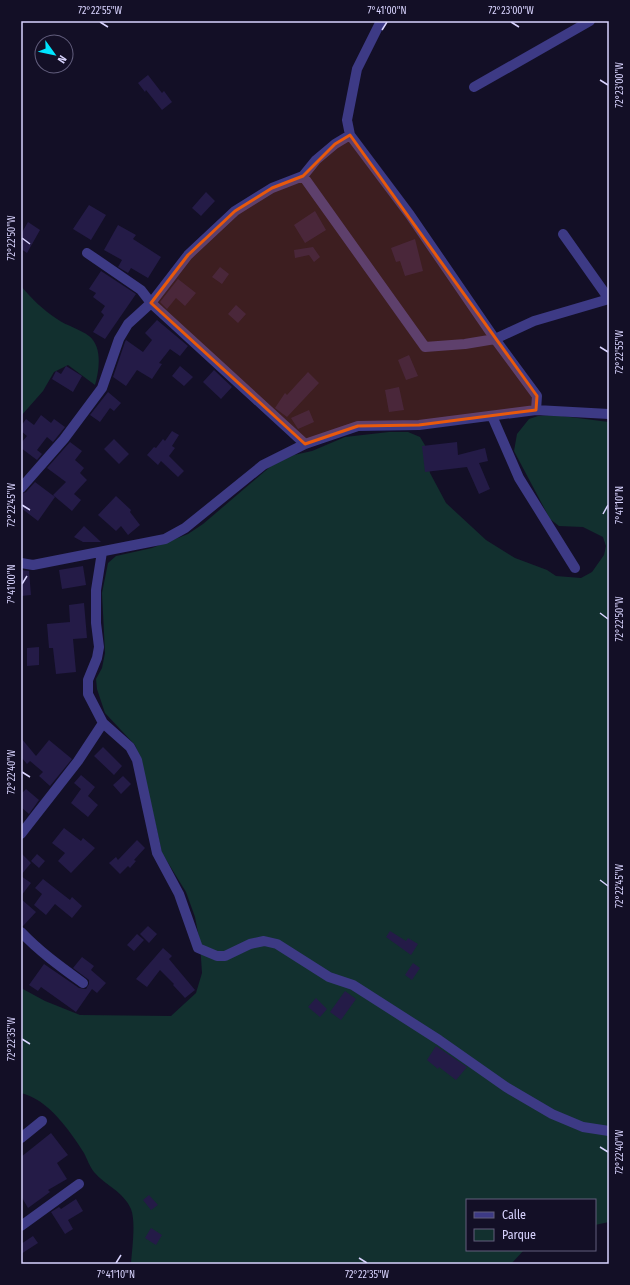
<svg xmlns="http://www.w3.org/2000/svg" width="630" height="1285" font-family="'Fira Sans Condensed',sans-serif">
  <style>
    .green { fill: #12302f }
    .building { fill: #241b47 }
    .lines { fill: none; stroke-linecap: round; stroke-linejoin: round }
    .minor { stroke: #3d3a85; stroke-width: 10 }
    .marked { fill: #e8590c; fill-opacity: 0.2; stroke: #e8590c; stroke-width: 3; stroke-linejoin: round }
    .ticks { fill: none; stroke: #d9d4ff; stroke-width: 1.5 }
    .neatline { fill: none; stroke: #d9d4ff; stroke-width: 1.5 }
    .ticks-label { font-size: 10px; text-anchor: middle; fill: #d9d4ff }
  </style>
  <rect width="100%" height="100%" fill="#130f26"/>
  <path class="green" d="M21,286c11,13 21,23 36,33 10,7 23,10 32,17 14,11 10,35 6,49l-27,-20 -14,7 -11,19 -22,25z
    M554,415l55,7v800l-14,3v-25h-128v50h57l-13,14h-380c1,-15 5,-42 0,-55 -7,-17 -26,-24 -37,-37 -4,-5 -7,-13 -10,-19 -14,-22 -36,-54 -63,-60v-105l24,13 35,14 91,1 25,-23 6,-20 -2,-30 -5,-26 -9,-25 -24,-39 -21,-93 -6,-15 -30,-32 -8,-24 -1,-10 6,-11 3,-15 -3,-60 6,-30 8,-7 36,-8 36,-14 15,-10 68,-58 23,-11 18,-4 33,-14 44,-5h19l12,5 6,10 1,12 3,14 16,30 40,37 29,18 32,12 9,6 25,2 11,-6 12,-17 2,-9 -3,-9 -20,-10 -24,-1 -9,-7 -36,-68 3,-17 12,-15 9,-3z"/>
  <path class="building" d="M148,75l14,18 2,-2 8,11 -10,8 -16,-20 -1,2 -7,-9z
    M206,192l9,9 -14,15 -9,-8z
    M89,205l17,10 -15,25 -18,-11z
    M315,211l11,19 -21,13 -11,-18z
    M28,222l12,8 -13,23 -6,-4v-15z
    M118,225l18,10 -3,4 28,18 -13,21 -17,-10 -3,5 -10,-6 4,-7 -18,-10z
    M415,239l8,32 -18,5 -5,-15 -4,1 -5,-14z
    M313,247l7,10 -6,5 -5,-7 -14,3 -1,-8z
    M220,267l9,7 -7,10 -10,-7z
    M101,271l35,23 -31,45 -12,-7 11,-17 -3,-3 4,-6 -12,-9 3,-4 -7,-4z
    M178,279l18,14 -11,13 -9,-8 -9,11 -7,-7z
    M236,305l10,9 -8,9 -10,-9z
    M157,320l31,26 -8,10 -10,-7 -11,14 3,1 -10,15 -15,-9 -11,16 -13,-9 12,-35 1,-2 17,12 9,-12 -7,-7z
    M409,355l9,21 -12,4 -8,-20z
    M66,366l16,10 -9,16 -21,-13 4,-8 5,3z
    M180,366l13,11 -9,9 -12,-10z
    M214,370l18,17 -11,12 -18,-17z
    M308,372l11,11 -32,34 -12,-9 10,-15 2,2z
    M399,387l5,23 -15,2 -4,-22z
    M108,392l13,11 -7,8 -4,-3 -10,14 -10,-7z
    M309,410l5,12 -16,7 -7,-11z
    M41,415l10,8 3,-4 11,8 -12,15 -6,-5 -10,13 5,4 -5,6 -16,-12v-5l6,-7 -6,-5v-5l5,-7 8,6z
    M172,431l7,4 -7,11 3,2 -6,8 15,15 -6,6 -17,-16 -3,4 -11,-10 7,-8 2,1 7,-9 2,2z
    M114,439l15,15 -10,10 -15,-15z
    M70,442l12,9 -7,9 9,8 -4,5 7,7 -13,14 7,6 -9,11 -19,-16 13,-13 -19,-14z
    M457,442l1,13 27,-7 3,13 -9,2 11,26 -11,5 -12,-27 -42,5 -3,-26z
    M35,482l20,15 -17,24 -17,-13v-14l5,-2z
    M116,496l15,14 -1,2 10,13 -12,10 -7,-9 -5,5 -18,-16z
    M84,526l17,16h-18l-9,-5z
    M83,566l3,19 -24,4 -3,-19z
    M21,570l8,1 2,24 -10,1z
    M84,603l3,35 -14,1 3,33 -20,2 -3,-26h-4l-2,-24 23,-2 -1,-17z
    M39,647v18l-12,1v-18z
    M21,738l15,18 13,-16 23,19 -22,27 -11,-10 4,-4 -13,-11 -3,3 -6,-7z
    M103,747l19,19 -8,9 -20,-19z
    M81,775l14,12 -7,9 10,9 -10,12 -17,-14 10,-14 -7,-6z
    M123,776l8,8 -10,10 -8,-9z
    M26,789l13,11 -10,14 -8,-7v-13z
    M64,828l17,13 2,-3 12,10 -24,25 -13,-12 7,-8 -13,-10z
    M137,840l8,8 -11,12 2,1 -6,7 -2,-2 -8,8 -11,-11 7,-6 2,3z
    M21,853l10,10 -10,12z
    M37,854l8,7 -6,7 -8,-7z
    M21,876l10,7 -10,13z
    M43,879l27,21 2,-3 10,9 -10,12 -17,-14 -9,11 -12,-10 8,-11 -7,-6z
    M21,899l15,13 -13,14h-2z
    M148,926l9,8 -8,9 -9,-9z
    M390,931l16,10 2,-3 10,6 -7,11 -25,-18z
    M137,934l7,6 -10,11 -7,-6z
    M163,948l9,8 -3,3 26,31 -10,8 -12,-13 1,-1 -14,-14 -13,17 -11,-8z
    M82,957l12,9 -3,4 15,13 -9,10 -5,-4 -16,23 -35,-25 -3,4 -9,-6 15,-21 35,24 7,1 3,-5v-4l-16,-12z
    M413,963l7,5 -8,12 -7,-5z
    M345,991l11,8 -15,21 -11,-8z
    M316,998l11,11 -7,8 -12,-10z
    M436,1046l31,21 -11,13 -17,-13 -1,2 -11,-9z
    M51,1133l17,22 -11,8 10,16 -19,11 2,2 -22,16 -7,-12v-39z
    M149,1195l9,10 -7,5 -8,-10z
    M76,1199l7,12 -15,9 5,9 -8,5 -14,-22 8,-5 2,2z
    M151,1228l11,7 -6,10 -11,-7z
    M33,1236l5,7 -17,11v-10z"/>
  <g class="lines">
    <path class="minor" d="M381,21l-24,48 -10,51 3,15 60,80 85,124 42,57 -1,14
      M474,87l116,-66
      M303,176l122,171 40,-3 30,-5 39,-18 75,-22
      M563,234l46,65
      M87,253l54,37 10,13 154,141
      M492,416l27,62 56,90
      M21,488l43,-49 38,-51 17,-49 9,-15 23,-21 37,-48 47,-44 37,-23 31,-12 13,-16 19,-16 15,-9
      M102,552l-6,38v33l3,24 -2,11 -9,22v14l15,29 27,24 7,13 20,93 22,41 19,54 19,8h8l25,-12 14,-3 13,3 52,33 24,8 86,55 67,47 46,27 31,13 26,4
      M21,563l12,2 132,-26 20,-11 78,-63 42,-21 53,-18 61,-1 117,-15 73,4
      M21,834l57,-73 25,-38
      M21,932c19,20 40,35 62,51
      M21,1138l21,-17
      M21,1226l58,-42"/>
  </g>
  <path class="marked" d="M350,135l187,261 -1,14 -117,15 -61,1 -53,18 -154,-141 37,-48 47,-44 37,-23 31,-12 32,-32z"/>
  <path class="ticks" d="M100,22l8,5M511,22l8,5M382,30l5,-8M600,80l8,5M22,238l8,6M600,347l8,5M22,505l8,5M603,514l5,-9M22,584l5,-8M600,613l8,6M22,772l8,5M600,880l8,6M22,1039l8,5M600,1147l8,5M359,1258l8,5M116,1263l5,-8"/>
  <rect width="630" height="1285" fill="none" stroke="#130f26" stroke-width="44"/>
  <rect x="466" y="1199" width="130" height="52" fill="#130f26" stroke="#625e7d"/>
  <rect x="474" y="1212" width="20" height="6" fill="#3d3a85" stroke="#625e7d"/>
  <text x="502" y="1219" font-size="12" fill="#d9d4ff">Calle</text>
  <rect x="474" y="1229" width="20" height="12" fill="#12302f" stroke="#625e7d"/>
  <text x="502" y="1239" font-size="12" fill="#d9d4ff">Parque</text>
  <g transform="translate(54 54) rotate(123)"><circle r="19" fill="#130f26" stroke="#625e7d"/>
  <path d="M0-3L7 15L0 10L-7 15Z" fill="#00e5ff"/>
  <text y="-6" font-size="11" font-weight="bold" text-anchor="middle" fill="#d9d4ff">N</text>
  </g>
  <rect x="22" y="22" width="586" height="1241" class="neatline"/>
  <g class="ticks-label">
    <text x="100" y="14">72°22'55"W</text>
    <text x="387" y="14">7°41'00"N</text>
    <text x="511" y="14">72°23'00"W</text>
    <text transform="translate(619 85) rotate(-90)" y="4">72°23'00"W</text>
    <text transform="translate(11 238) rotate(-90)" y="4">72°22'50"W</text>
    <text transform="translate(619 352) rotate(-90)" y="4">72°22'55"W</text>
    <text transform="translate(11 505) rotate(-90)" y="4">72°22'45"W</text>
    <text transform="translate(619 505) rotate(-90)" y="4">7°41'10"N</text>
    <text transform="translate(11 584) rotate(-90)" y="4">7°41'00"N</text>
    <text transform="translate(619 619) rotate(-90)" y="4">72°22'50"W</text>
    <text transform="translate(11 772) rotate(-90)" y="4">72°22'40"W</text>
    <text transform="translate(619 886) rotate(-90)" y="4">72°22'45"W</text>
    <text transform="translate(11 1039) rotate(-90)" y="4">72°22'35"W</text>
    <text transform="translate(619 1152) rotate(-90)" y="4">72°22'40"W</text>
    <text x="116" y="1278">7°41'10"N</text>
    <text x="367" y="1278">72°22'35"W</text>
  </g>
</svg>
